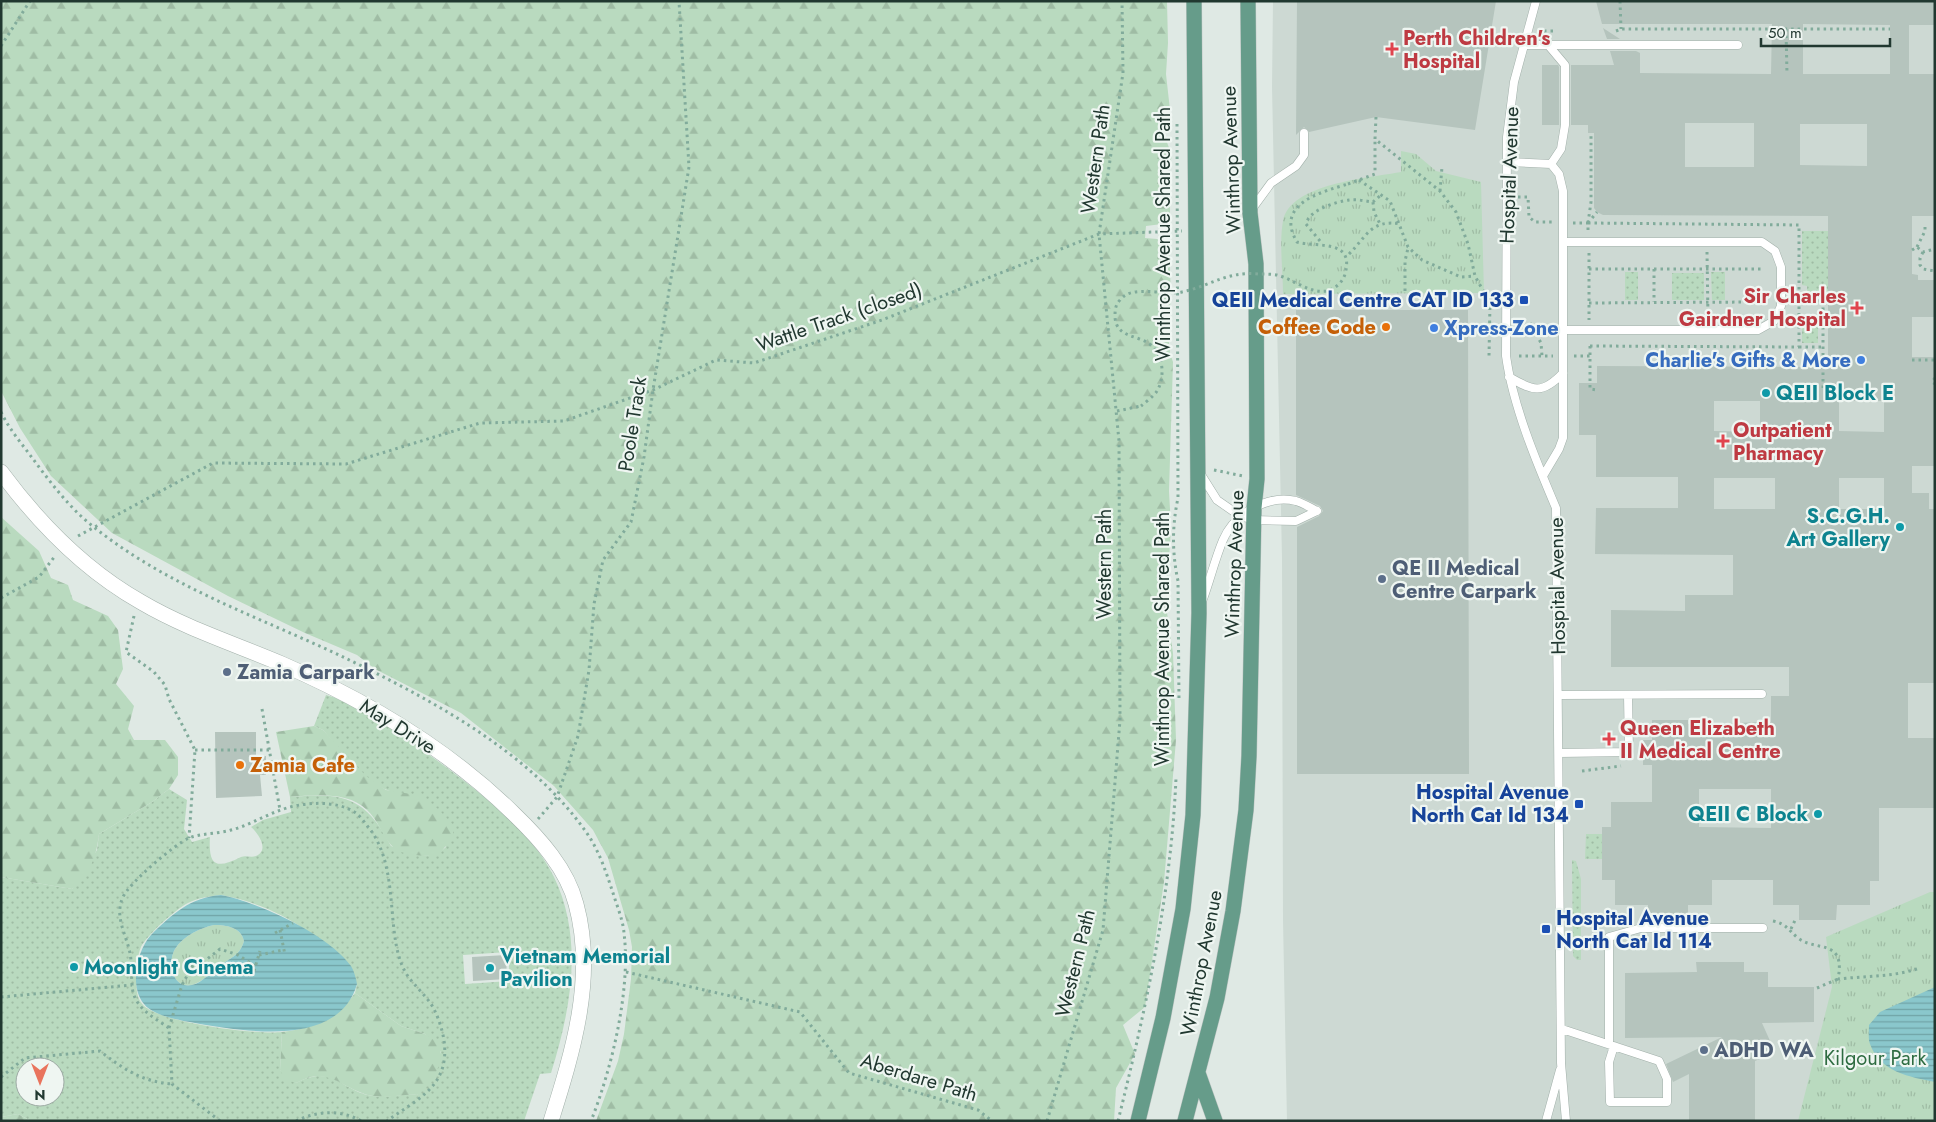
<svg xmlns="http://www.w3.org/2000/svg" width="1936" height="1122" font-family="Jost,sans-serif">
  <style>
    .built { fill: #cdd9d3 }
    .grass { fill: url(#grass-dots); fill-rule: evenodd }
    .forest { fill: url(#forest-firs) }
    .park { fill: url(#park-tufts) }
    .water { fill: url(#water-rules); fill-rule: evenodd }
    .building { fill: #b5c4bd; fill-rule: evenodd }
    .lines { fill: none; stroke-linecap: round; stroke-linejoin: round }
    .service-casing { stroke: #a2b0aa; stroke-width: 9 }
    .minor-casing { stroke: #a2b0aa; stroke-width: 16 }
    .primary-casing { stroke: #bcc3c1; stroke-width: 16 }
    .path { stroke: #81ab9b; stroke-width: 3; stroke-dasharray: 2.5 4; stroke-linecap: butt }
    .service { stroke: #fff; stroke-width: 8 }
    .minor { stroke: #fff; stroke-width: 15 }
    .primary { stroke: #669c8a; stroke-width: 15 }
    .path-bridge { stroke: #81ab9b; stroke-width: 3; stroke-dasharray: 2.5 4; stroke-linecap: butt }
    .health-dot { fill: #e0444e; stroke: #eff6f2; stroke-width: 2 }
    .transit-dot { fill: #1a4fb4; stroke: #eff6f2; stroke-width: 2 }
    .food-dot { fill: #e8710a; stroke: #eff6f2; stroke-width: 2 }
    .shop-dot { fill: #3f7fe0; stroke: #eff6f2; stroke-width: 2 }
    .culture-dot { fill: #0f9aa8; stroke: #eff6f2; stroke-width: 2 }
    .service-dot { fill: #5c6f8a; stroke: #eff6f2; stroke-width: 2 }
    .labels { text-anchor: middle; stroke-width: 4.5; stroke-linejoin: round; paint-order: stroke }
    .health-label { font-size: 20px; font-weight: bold; fill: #be3a42; stroke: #eff6f2; text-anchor: start }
    .street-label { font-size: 20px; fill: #213830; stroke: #eff6f2 }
    .transit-label { font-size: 20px; font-weight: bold; fill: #164399; stroke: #eff6f2; text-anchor: end }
    .food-label { font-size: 20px; font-weight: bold; fill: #c56008; stroke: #eff6f2; text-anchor: end }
    .shop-label { font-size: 20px; font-weight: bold; fill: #366cbe; stroke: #eff6f2; text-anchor: start }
    .culture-label { font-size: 20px; font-weight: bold; fill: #0d838f; stroke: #eff6f2; text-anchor: start }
    .service-label { font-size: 20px; font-weight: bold; fill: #4e5e75; stroke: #eff6f2; text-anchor: start }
    .park-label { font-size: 20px; fill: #2e6c41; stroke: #eff6f2 }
  </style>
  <defs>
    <pattern id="grass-dots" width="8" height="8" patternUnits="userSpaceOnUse" patternTransform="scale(1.25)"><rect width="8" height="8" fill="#b9dabf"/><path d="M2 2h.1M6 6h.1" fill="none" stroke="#9fbca4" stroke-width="1.8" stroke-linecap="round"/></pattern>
    <pattern id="forest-firs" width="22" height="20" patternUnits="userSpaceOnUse" patternTransform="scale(1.25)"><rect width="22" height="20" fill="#b9dabf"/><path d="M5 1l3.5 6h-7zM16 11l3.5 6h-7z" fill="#9fbca4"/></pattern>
    <pattern id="park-tufts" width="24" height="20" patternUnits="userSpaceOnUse" patternTransform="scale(1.25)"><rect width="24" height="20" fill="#b9dabf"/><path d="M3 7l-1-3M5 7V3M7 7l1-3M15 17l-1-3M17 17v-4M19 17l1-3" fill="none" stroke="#9fbca4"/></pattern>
    <pattern id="water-rules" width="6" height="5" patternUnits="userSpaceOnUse" patternTransform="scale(1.25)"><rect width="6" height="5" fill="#8ac7cc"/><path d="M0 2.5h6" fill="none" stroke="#70a3a6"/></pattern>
  </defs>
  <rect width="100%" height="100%" fill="#dfe9e4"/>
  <path class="built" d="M1273,1h662v1120h-648l-4,-201 -1,-362 -10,-471z"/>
  <path class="grass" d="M1802,231h26v67h-21v-12l-5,-1z
    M1625,272h13v28h-13z
    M1711,272h14v28h-13z
    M1672,273h32v27h-32z
    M1802,315l16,1v27h-16z
    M326,695c41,11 79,42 113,67 40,30 93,69 115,115 30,62 17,132 -3,196l-11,1 -16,47h-493l-13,-7 -17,3v-240l71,12 25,-39 2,-16 53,-32 17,-13 18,11 -3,29 8,13 18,-5c-2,30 7,32 31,20 5,-2 10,1 15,-1 14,-6 2,-23 -5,-29l12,-7 28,-8 -1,-15c53,-5 75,-1 101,49 19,6 39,17 55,1l-49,-54c-31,-6 -54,-40 -74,-63l-9,-4zM221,895c29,5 65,19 88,38 18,15 33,34 48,51l-2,9 46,33 24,8 16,18 -24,43c-15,-1 -30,3 -44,1 -32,-5 -40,-33 -77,-13l-16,-13 2,-38c-26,3 -119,-9 -138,-26 -8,-7 -8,-19 -7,-29 0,-9 0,-21 4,-30 6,-12 35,-38 47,-44 10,-5 22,-7 33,-8zM508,952l2,29 -45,3 -2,-29zM25,1067h30v30h-30z
    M1586,834h16v25h-17z
    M1572,860l4,1 5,18v81h-4l-4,-4z"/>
  <path class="forest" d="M1,1h1166l1,42 -2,31 4,36 -6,24 8,22 -7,21 5,10v36l-24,3 -1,12 24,2 2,60 -4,23 3,30 3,9 -4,129 2,37 -5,78 7,47 3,87 -12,142 -19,125 -22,18 12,29 -19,34 -2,33h-518l22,-60 6,-27 7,-55 1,-32 -3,-17 -21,-72 -15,-28 -39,-44 -93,-73 -86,-44 -18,-14 -52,-22 -77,-37 -116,-63 -61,-57 -31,-48 -19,-37z
    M1,517l38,34 12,27 17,7 5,15 35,16 10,14 5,39 -7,15 18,22 -6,23 6,11h31l13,17v18l-9,14 -17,13 -53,32c-3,25 -9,38 -27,55l-71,-12z
    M314,726l9,4 43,46 20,14 31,5 21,14 15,16v11l-14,19c-15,1 -37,2 -48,-10 -9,-10 -13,-25 -24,-35 -19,-19 -53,-15 -77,-13l-14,-65z
    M355,993l46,33 24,8 15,10c3,23 -6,36 -23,51 -15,-1 -30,4 -44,1 -32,-6 -43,-32 -77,-13l-11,-4 -5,-9 2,-38c32,-4 54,-12 73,-39z
    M18,1114l13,7h-30v-4z"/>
  <path class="park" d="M1401,151l15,3 20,17 45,11 3,111 -201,1c0,-22 -4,-52 0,-73 7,-38 87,-43 118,-49z
    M1930,892h5v229h-137l34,-134 -6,-50z
    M214,925c12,0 27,2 30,16 -4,14 -12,16 -23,24 -9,6 -18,17 -29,20 -20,4 -25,-23 -17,-36 8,-13 25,-21 39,-24z"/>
  <path class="water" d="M221,895c37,7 108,40 130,71 3,5 5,12 6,18 -18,63 -109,48 -157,40 -15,-3 -46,-7 -56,-20 -15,-17 -7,-54 7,-69 21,-21 40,-38 70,-40zM214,925c12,0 27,2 30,16 -4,14 -12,16 -23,24 -9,5 -18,18 -29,20 -20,4 -25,-23 -17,-36 8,-13 25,-21 39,-24z
    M1935,987v95c-25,-5 -55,-10 -65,-38 -2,-5 -1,-13 -1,-19l11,-13z"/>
  <path class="building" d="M1297,1h199l-21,129 -99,-13 -67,15 -5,-5 -8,8z
    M1596,1h339v24h-26v49h26v142h-23v58l6,1v5h17v37h-23v40h23v109h-23v27h17v16h6v174h-27v55h27v70h-56v73h-9v24h-33l-1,15h-37v-15h-26v-25h-61v25h-24v15h-40v-15h-33v-25h-13v-53h9v-25h41v-37h-9v-25h9v-20h36v4l83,-2v-26h18v-29h-178v-57l74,1v-16h48v-40l-138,-1 1,-46h82v-31h-82v-42h-17v-52h18v-17l231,1v-151l-225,-1 -6,-3 -3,-4v-75h-6v-8h-17v-60h43l-4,-14h26l4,2v20l131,1 1,-50h-170zM1803,24l87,1v49h-87zM1685,123h69v44h-69zM1800,124h67v42l-67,-1zM1714,401h46v31l-46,-1zM1839,401h45v31l-45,-1zM1714,478h61v31h-61zM1839,478h45v31h-45zM1699,789h72v39l-72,-1z
    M1603,28l17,11h-13z
    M1542,65h16l1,2v58h-17z
    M1296,310h172l1,464h-172v-247l22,-11 4,-5 -3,-5 -24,-11z
    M215,732h41v25l10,-1v19h-6l2,21 -46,2z
    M506,955l1,24 -34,2 -1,-24z
    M1696,962h48v10h24v15h46v35l-52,1 13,29 -20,9v60h-66v-47l-16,8 -7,-18 56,-27 -97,1v-65l72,-1z"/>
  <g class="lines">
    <defs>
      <path id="service" d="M1536,1l-22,81 -7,55 -1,219c7,50 30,105 50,152l5,555 5,58
        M1524,45h214
        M1549,46l16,19v60l-4,24 -10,15
        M1507,162l44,2 8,10 4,17v247l-4,11 -16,27
        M1252,209l19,-26 25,-17 8,-11v-22
        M1563,242h199l13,9 6,16v39l-7,15 -16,9h-195
        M1509,377c24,14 33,18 54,-4
        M1200,473l17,27 23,16 14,4 42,1 21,-10
        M1203,599c7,-19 12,-40 20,-59 11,-26 45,-46 73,-39 7,2 15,7 21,10
        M1559,695l203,-1
        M1559,753l70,-1 -1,-57
        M1562,1029l97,32 8,18v23h-57l-1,-40 5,-16
        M1609,1044v-107l32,-9h122
        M1546,1121l14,-51"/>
      <path id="minor" d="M1,472c37,50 85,99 140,130 44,26 94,42 141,62 85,37 166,85 232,150 26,25 53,55 62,90 20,73 -3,147 -25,217"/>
      <path id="primary" d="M1198,1073l17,48
        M1138,1121l25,-103 20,-109 10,-94 6,-202 -5,-612
        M1185,1121l32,-123 16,-87 13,-101 3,-54 5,-248 3,-29 -1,-215 -6,-51 -2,-212"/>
    </defs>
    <use href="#service" class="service-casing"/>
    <use href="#minor" class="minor-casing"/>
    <use href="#primary" class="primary-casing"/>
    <path class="path" d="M1620,1l1,28
      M1786,29l1,45
      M1544,31h9
      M1616,31l5,-2h269
      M1,46l29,-45
      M1376,117l-1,22 65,52 16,21 12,32 7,32 15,27 -1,53
      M1177,124l1,374c-6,28 -6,55 0,83l1,121
      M1359,180l31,21 18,46 14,13 39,17 14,-1
      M1348,184l27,-10v-34
      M1440,191l2,-24
      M1518,197h10l1,20 6,5h17
      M1373,202l1,10 6,12
      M1573,223h15v9
      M1588,223l211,2v122l-209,-1
      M1588,223l3,-21v-69
      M1588,223l9,-11
      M1320,241l-14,-17c3,-14 29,-22 43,-24 8,-1 16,1 24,2l9,-8
      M1917,247l8,-16v-6
      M1912,250l5,-3 6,5 12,-3
      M1707,252l1,66
      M1923,252l-3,6v7l3,4 12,2
      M1589,253v67
      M1349,254c18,-18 22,-35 52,-30
      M1589,269h172
      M1654,269v33
      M1405,291v-30l3,-13
      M1799,301h29
      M1823,301v90
      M1589,303l165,-1
      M1530,323l11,20 1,13
      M1590,346v43l7,1
      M1799,347h24
      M1519,356h34
      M1574,356h16
      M1912,360h23
      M1935,378l-3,4 3,2
      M1117,411l24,-5
      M1,412c8,17 21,32 32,47 18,24 38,51 62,69 73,58 161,88 244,127 87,42 190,95 247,177 13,18 20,40 27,61 4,13 10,27 11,40 7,56 -12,135 -33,188
      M1214,470l29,6
      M78,536l135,-73 133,1 134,-41 84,-2 89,-31 63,-30 38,3 128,-43 217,-86 83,-3
      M1,598l38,-21 16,-21
      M134,616l-8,36 28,20 11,13 4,14 26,51 -6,88
      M262,709l18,101
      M195,750h75
      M1582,771l39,-5
      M538,819l19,-22 21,-61 11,-66 5,-66 9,-44 28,-38 13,-65 9,-67 36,-223 -10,-166
      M1773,921c14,3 15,9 25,17 18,14 48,0 40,41 27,-3 54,-2 79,-10
      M1791,929l5,-11
      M280,930l5,25
      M275,933l18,-10
      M259,955l24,-5
      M254,971l6,-20
      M626,972l174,40 49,61 129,37 14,11
      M1817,988l21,-9
      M1,997l131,-12
      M169,1028l13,-43 11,-20 9,-2 18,-14 18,6 17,11
      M1,1077l24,-19 75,-7c23,18 43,31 72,33
      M220,1121l-48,-37 -3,-56c-17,-12 -37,-21 -37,-45 -1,-10 0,-20 -2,-30 -4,-19 -16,-37 -7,-56 6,-14 52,-53 66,-59 13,-5 29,-4 42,-8 16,-4 31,-13 47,-19 22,-9 58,-12 78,2 5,4 9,10 13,15 34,43 13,116 41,151 8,10 18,19 24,30 11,23 17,52 1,74 -12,16 -32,26 -48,38
      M296,1121c21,-10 44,-12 65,0
      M1047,1121l56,-191 17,-210 -1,-279 -20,-207 24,-161 -1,-72
      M1118,1121c28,-113 53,-226 58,-343"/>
    <use href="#service" class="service"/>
    <use href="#minor" class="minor"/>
    <use href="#primary" class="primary"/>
    <path class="path-bridge" d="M1141,406c5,-4 13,-10 16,-15 9,-15 6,-39 -9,-48 -12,-8 -32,-6 -33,-26 0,-6 0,-12 5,-17 12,-16 44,-4 62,-8 28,-6 45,-21 76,-18 6,0 13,0 19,1 16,4 33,19 50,16 8,-2 16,-9 18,-17 10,-36 -28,-26 -48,-32 -23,-38 24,-50 51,-58"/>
  </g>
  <g class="health-dot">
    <path d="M1389.5 41.5h5v5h5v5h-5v5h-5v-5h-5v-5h5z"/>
    <path d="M1854.5 300.5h5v5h5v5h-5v5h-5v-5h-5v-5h5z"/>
    <path d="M1720.5 433.5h5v5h5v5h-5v5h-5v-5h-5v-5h5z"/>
    <path d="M1606.5 731.5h5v5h5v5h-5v5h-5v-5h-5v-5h5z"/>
  </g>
  <g class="transit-dot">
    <rect x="1519" y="295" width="10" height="10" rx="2.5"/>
    <rect x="1574" y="799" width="10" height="10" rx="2.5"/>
    <rect x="1541" y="924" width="10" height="10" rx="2.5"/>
  </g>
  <g class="food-dot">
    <circle cx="1386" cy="327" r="5"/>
    <circle cx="240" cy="765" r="5"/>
  </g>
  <g class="shop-dot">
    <circle cx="1434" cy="328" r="5"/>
    <circle cx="1861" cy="360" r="5"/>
  </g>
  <g class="culture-dot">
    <circle cx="1766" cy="393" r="5"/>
    <circle cx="1900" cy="527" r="5"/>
    <circle cx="1818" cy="814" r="5"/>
    <circle cx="74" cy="967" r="5"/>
    <circle cx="490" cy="968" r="5"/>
  </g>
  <g class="service-dot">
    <circle cx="1382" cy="579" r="5"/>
    <circle cx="227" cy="672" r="5"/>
    <circle cx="1704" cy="1050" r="5"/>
  </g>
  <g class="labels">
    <g class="health-label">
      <text x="1403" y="45">Perth Children's<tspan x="1403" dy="23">Hospital</tspan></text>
      <text x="1846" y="303" text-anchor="end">Sir Charles<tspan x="1846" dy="23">Gairdner Hospital</tspan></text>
      <text x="1733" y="437">Outpatient<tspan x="1733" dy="23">Pharmacy</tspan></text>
      <text x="1620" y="735">Queen Elizabeth<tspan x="1620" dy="23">II Medical Centre</tspan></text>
    </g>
    <g class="street-label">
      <text transform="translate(1095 159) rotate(-82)" y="7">Western Path</text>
      <text transform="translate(1231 160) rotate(-92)" y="7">Winthrop Avenue</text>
      <text transform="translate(1509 175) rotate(-88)" y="7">Hospital Avenue</text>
      <text transform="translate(1163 234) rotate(-90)" y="7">Winthrop Avenue Shared Path</text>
      <text transform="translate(839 317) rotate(-19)" y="7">Wattle Track (closed)</text>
      <text transform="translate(632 424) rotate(-81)" y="7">Poole Track</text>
      <text transform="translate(1104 564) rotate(-90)" y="7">Western Path</text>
      <text transform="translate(1234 564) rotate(-88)" y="7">Winthrop Avenue</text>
      <text transform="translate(1557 586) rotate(-91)" y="7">Hospital Avenue</text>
      <text transform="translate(1162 639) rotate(-90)" y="7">Winthrop Avenue Shared Path</text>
      <text transform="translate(398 726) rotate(32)" y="7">May Drive</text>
      <text transform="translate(1075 963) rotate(-76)" y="7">Western Path</text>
      <text transform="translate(1201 963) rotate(-79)" y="7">Winthrop Avenue</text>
      <text transform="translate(919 1077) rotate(17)" y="7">Aberdare Path</text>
    </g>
    <g class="transit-label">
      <text x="1514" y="307">QEII Medical Centre CAT ID 133</text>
      <text x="1569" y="799">Hospital Avenue<tspan x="1569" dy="23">North Cat Id 134</tspan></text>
      <text x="1556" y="925" text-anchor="start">Hospital Avenue<tspan x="1556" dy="23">North Cat Id 114</tspan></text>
    </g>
    <g class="food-label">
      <text x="1376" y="334">Coffee Code</text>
      <text x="250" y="772" text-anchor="start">Zamia Cafe</text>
    </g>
    <g class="shop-label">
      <text x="1444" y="335">Xpress-Zone</text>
      <text x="1851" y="367" text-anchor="end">Charlie's Gifts &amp; More</text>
    </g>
    <g class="culture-label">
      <text x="1776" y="400">QEII Block E</text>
      <text x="1890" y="523" text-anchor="end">S.C.G.H.<tspan x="1890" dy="23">Art Gallery</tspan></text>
      <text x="1808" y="821" text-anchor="end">QEII C Block</text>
      <text x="500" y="963">Vietnam Memorial<tspan x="500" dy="23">Pavilion</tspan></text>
      <text x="84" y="974">Moonlight Cinema</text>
    </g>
    <g class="service-label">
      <text x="1392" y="575">QE II Medical<tspan x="1392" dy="23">Centre Carpark</tspan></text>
      <text x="237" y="679">Zamia Carpark</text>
      <text x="1714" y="1057">ADHD WA</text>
    </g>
    <g class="park-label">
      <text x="1875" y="1065">Kilgour Park</text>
    </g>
  </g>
  <rect width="1936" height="1122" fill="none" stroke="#213830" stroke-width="5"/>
  <g transform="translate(40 1082) rotate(180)"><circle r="24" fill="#eff6f2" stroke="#9daaa4"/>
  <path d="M0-4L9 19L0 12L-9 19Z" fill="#e9745d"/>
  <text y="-8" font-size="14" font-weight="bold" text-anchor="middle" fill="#213830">N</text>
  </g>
  <path d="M1761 38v8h129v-8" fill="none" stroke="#213830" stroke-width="2.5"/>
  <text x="1768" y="38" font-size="15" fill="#213830" stroke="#eff6f2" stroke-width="4" paint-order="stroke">50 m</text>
</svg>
